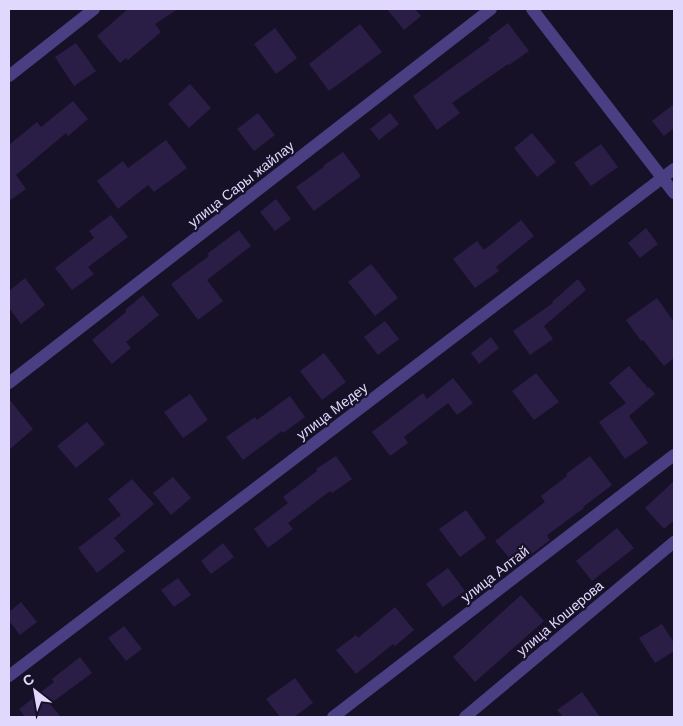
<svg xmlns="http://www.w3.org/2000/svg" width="683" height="726" font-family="Arial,sans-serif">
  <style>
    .building { fill: #2b1e46 }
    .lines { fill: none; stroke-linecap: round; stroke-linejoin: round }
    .minor { stroke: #4a3f83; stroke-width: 12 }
    .labels { text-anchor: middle; stroke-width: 4.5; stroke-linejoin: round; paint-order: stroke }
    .street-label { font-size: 14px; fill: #e1d8fd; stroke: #171127 }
  </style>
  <rect width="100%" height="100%" fill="#171127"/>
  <path class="building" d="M128,9h50l-23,15 6,8 -33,28 -2,-2 -6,5 -23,-27z
    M387,9h28l6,7 -17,14z
    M508,23l21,28 -20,14 -1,-1 -56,39 8,10 -23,17 -24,-34 77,-56 -2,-2z
    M360,24l22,28 -53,39 -20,-27z
    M275,28l22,30 -21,16 -22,-30z
    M76,43l20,28 -22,15 -19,-29z
    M190,84l21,24 -22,20 -21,-24z
    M73,101l15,18 -20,17 -2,-3 -50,42 10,14 -17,12v-56l28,-23 4,5z
    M674,104v24l-10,8 -12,-15z
    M258,113l17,22 -21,16 -17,-22z
    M390,113l9,11 -20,16 -9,-11z
    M532,133l24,29 -19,15 -23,-29z
    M166,140l21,28 -33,24 -6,-7 -30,24 -21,-28 26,-20 5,7z
    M601,144l17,23 -27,19 -17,-23z
    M343,152l18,24 -47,35 -18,-24 28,-20 -1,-1z
    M276,199l15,20 -16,12 -15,-19z
    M111,215l17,22 -40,30 6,7 -22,16 -17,-22 39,-30 -5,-7z
    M521,220l13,16 -38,31 3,4 -24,17 -22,-29 24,-18 7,9z
    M646,228l12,16 -18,14 -12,-15z
    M239,230l12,16 -44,34 16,21 -25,19 -27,-36 38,-28 -2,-2z
    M371,264l27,34 -23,18 -27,-34z
    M25,278l20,27 -24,19 -12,-16v-17z
    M578,279l8,11 -42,36 9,13 -23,16 -17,-24 40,-28 -1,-1z
    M143,295l16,20 -33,27 5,6 -19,16 -20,-24 34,-28 -1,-2z
    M657,298l17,24v36l-10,8 -21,-26 -2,1 -15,-21z
    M385,321l14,18 -21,16 -14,-18z
    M491,337l8,11 -20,16 -8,-11z
    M324,353l22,29 -24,18 -22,-29z
    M629,366l19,22 1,-1 6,7 -26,22 19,27 -23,16 -26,-37 27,-19 -17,-20z
    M536,373l23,29 -25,18 -22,-29z
    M453,378l20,25 -16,12 -9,-12 -44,34 4,6 -18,13 -18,-24 51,-39 4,6z
    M190,394l18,26 -25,18 -19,-26z
    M290,396l15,21 -22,16 -1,-2 -39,29 -17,-23 29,-20 2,3z
    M9,399l24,30 -24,21z
    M87,422l18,22 -29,24 -19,-22z
    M336,456l16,23 -20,14 -2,-2 -42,32 5,6 -25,19 -14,-19 34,-26 -5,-6 34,-26 -1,-2z
    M590,456l22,29 -29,22 1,1 -37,27 3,5 -34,26 -21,-25 50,-39 -4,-6 26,-20 -1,-2z
    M173,477l18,21 -20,17 -18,-22z
    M132,479l22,25 -40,34 11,13 -28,22 -19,-25 43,-33 -13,-16z
    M674,481v39l-10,9 -19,-21z
    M466,510l20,28 -26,19 -21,-28z
    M617,528l17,20 -42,33 -16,-20z
    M223,543l11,14 -23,17 -10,-13z
    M448,568l17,23 -22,16 -17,-23z
    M178,578l13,17 -17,12 -13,-17z
    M521,595l23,26 -69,61 -22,-25z
    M21,602l16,20 -17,13 -11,-14v-9z
    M395,607l19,23 -19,16 -2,-2 -37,30 -20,-24 20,-15 2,3z
    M662,624l12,19v8l-19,12 -16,-25z
    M124,626l18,23 -16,12 -18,-23z
    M80,657l12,16 -42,31 11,13h-36l-6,-8 35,-27 -2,-3z
    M295,678l18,25 -19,14h-14l-14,-18z
    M582,692l18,25h-37l-6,-7z"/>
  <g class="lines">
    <path class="minor" d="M532,9l142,184
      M9,76l85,-67
      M9,383l482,-374
      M9,676l665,-507
      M333,717l341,-262
      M465,717l209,-175"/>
  </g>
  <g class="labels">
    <g class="street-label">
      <text transform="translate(241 184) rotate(-38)" y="5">улица Сары жайлау</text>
      <text transform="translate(332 411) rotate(-37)" y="5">улица Медеу</text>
      <text transform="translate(495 574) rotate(-38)" y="5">улица Алтай</text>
      <text transform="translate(560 618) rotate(-40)" y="5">улица Кошерова</text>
    </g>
  </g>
  <rect width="683" height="726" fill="none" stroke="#e1d8fd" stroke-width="20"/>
  <g transform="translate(35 691) rotate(329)" stroke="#171127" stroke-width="4" paint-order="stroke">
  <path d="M0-4L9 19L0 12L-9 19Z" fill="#e1d8fd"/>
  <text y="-8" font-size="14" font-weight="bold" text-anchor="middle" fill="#e1d8fd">С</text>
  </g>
</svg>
